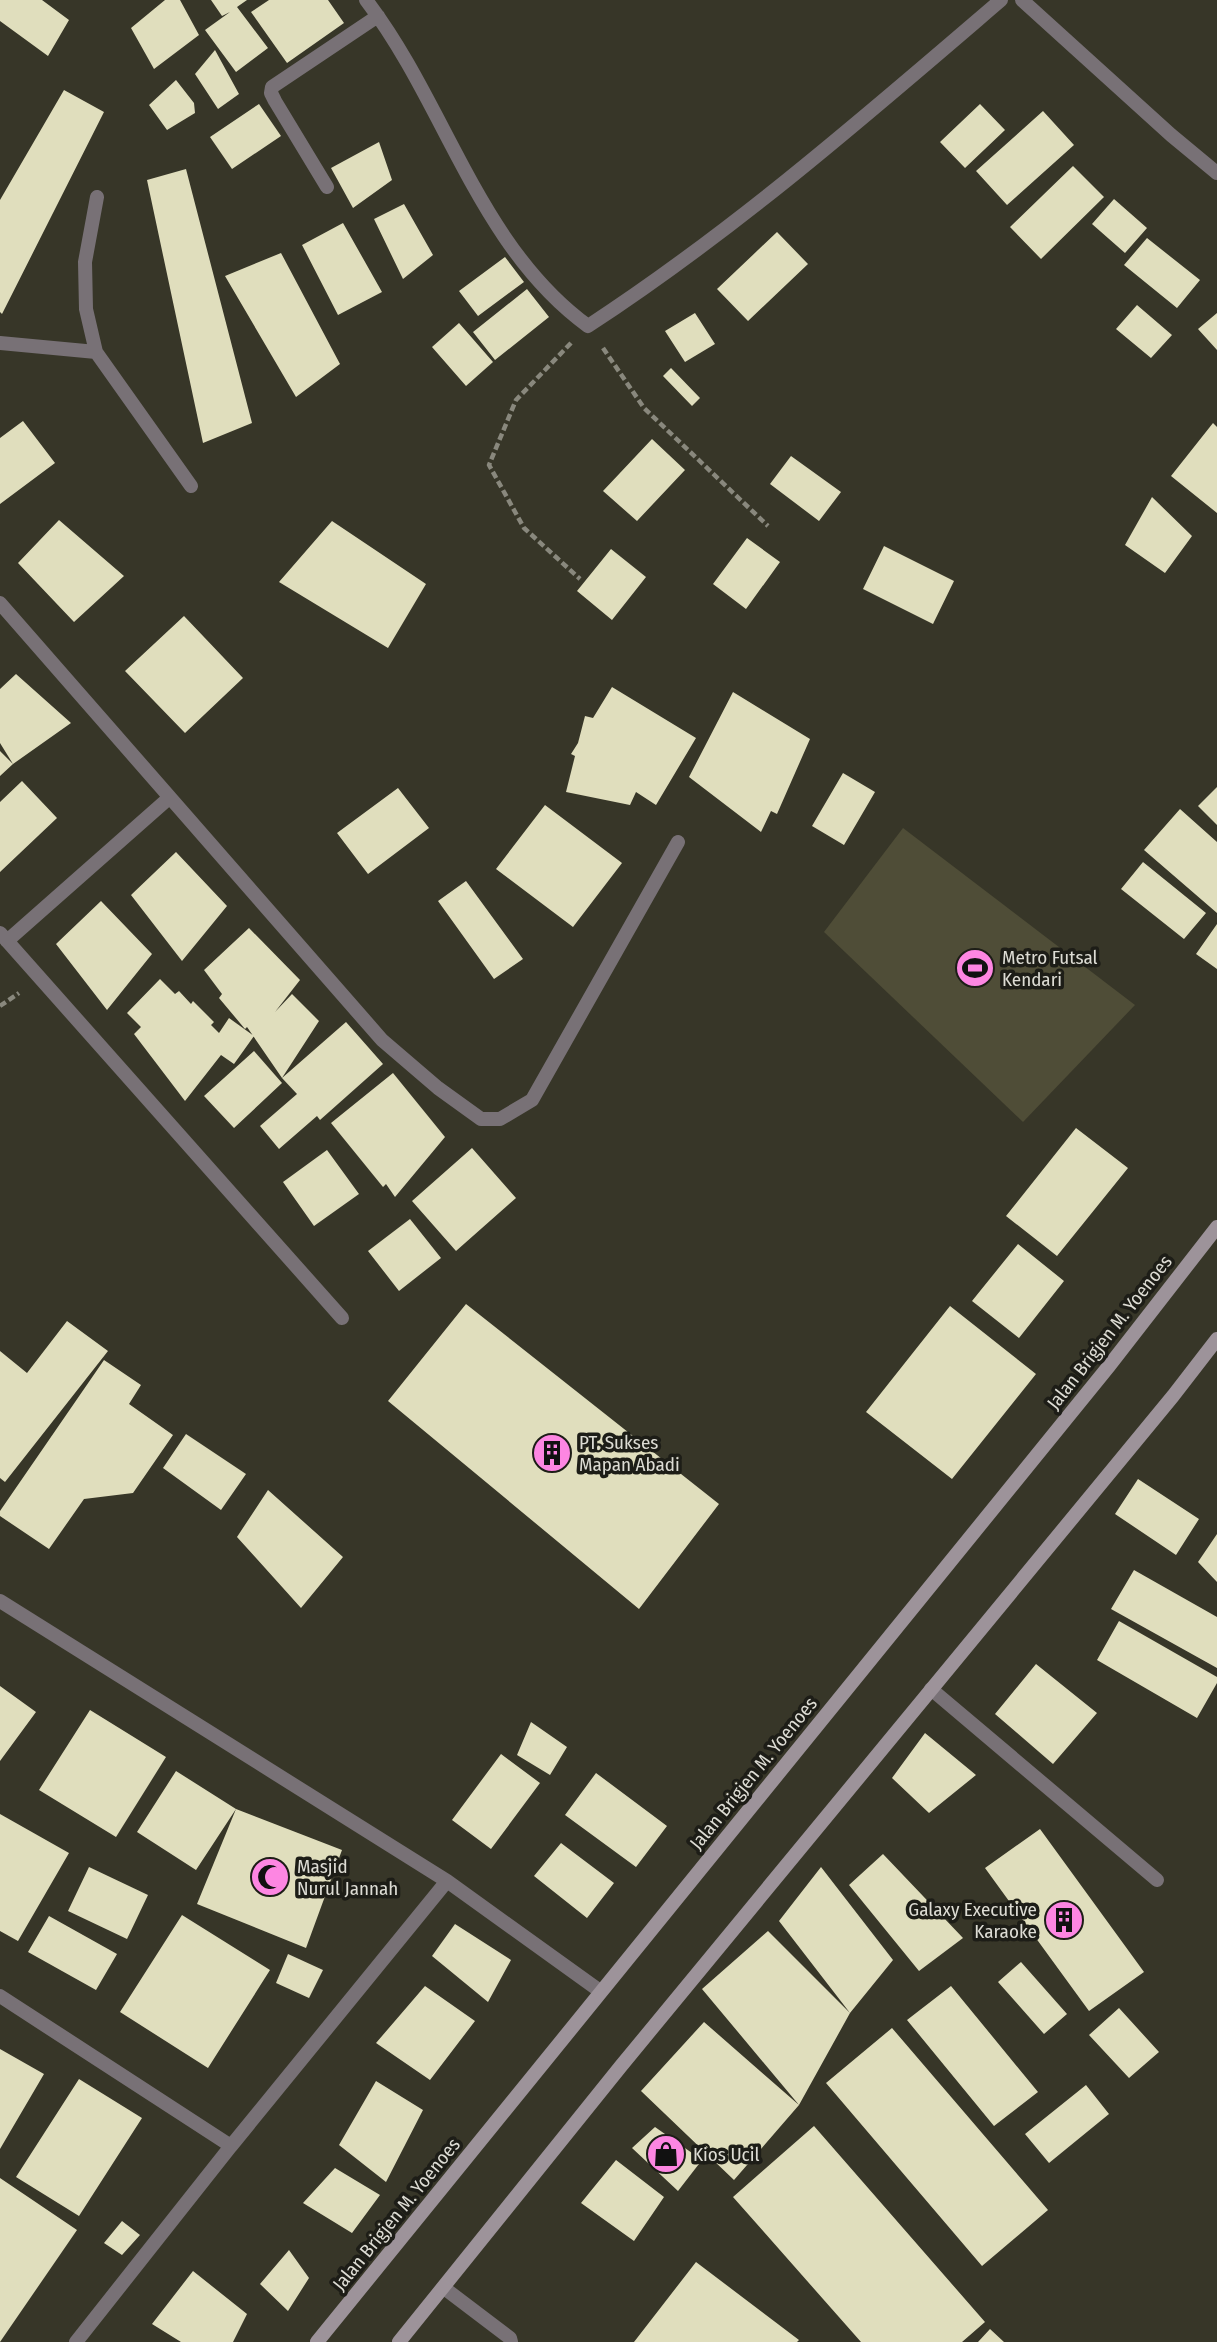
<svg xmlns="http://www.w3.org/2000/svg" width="1217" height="2342" font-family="'Fira Sans Condensed',sans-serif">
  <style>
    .green { fill: #4f4d37 }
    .building { fill: #e0debd }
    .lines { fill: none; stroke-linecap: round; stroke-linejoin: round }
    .path { stroke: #89887d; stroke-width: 4.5; stroke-dasharray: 7 3.5; stroke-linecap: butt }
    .service { stroke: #787176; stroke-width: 14 }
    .minor { stroke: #787176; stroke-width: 14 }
    .secondary { stroke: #9d939a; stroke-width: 14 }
    .labels { text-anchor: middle; stroke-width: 7; stroke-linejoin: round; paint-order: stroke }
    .poi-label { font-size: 19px; fill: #dddcd4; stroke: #1d1d17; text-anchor: start }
    .street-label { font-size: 19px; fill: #dddcd4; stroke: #1d1d17 }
  </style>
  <rect width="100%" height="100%" fill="#373628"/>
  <path class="green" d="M903,828l232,177 -112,117 -199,-190z"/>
  <path class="building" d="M0,0h42l27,20 -21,36 -48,-35z
    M165,0h15l19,35 -45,34 -23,-41z
    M211,0h36l-10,7 31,41 -32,24 -31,-42 25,-18 -8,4z
    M269,0h59l16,23 -57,40 -36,-51z
    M215,50l24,44 -21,15 -23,-35z
    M176,80l18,23 1,10 -28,17 -18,-25z
    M64,90l40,22 -102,202 -2,-2v-112z
    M259,104l22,32 -49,33 -22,-32z
    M980,104l25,26 -40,38 -25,-26z
    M1043,111l31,34 -67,60 -31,-34z
    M379,142l13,38 -39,28 -22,-40z
    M1073,166l31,31 -63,62 -31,-32z
    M186,169l66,254 -49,20 -56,-263z
    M1114,199l33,29 -22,25 -33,-29z
    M404,204l29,51 -30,24 -29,-60z
    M343,223l39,69 -44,23 -36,-70z
    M777,232l31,32 -60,57 -31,-32z
    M1147,238l53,42 -23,28 -53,-43z
    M281,253l59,111 -44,33 -71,-121z
    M505,257l19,25 -46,34 -19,-25z
    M527,289l22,28 -54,43 -22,-28z
    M1137,305l35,30 -21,23 -35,-29z
    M695,313l20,31 -30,18 -20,-31z
    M1217,313v37l-19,-21z
    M459,323l34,39 -27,24 -34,-39z
    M671,368l29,30 -8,8 -29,-30z
    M23,421l32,42 -55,41v-66z
    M1213,423l4,4v86l-46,-37z
    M652,439l33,31 -48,51 -34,-30z
    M791,456l50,36 -22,29 -49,-37z
    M1152,497l40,39 -27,37 -40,-28z
    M59,520l65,56 -50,46 -56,-59z
    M332,521l94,63 -38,64 -109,-66z
    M747,538l33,24 -34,47 -33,-25z
    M884,546l70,35 -21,43 -70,-35z
    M611,549l35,28 -34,43 -35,-29z
    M184,616l59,62 -58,55 -60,-62z
    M16,674l55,49 -58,41 -13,-21v-54z
    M612,687l84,51 -40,67 -20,-13 -6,13 -64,-13 9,-36 -4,-2 7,-11 7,-27 8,2z
    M733,692l77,47 -33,75 -6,-3 -10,21 -72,-55z
    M0,751l13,13 -13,12z
    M843,773l32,19 -31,53 -32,-19z
    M22,781l35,37 -57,54v-70z
    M1217,787v38l-19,-19z
    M398,788l31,40 -61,46 -31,-41z
    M545,805l77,58 -49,64 -77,-58z
    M1180,809l37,33v71l-73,-63z
    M176,852l51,54 -45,55 -51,-66z
    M1143,862l63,51 -22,26 -63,-50z
    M466,881l57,78 -29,20 -56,-78z
    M101,901l51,53 -45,56 -51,-66z
    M1217,924v45l-21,-15z
    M249,928l51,52 -25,32 17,-18 27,27 -37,57 64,-56 37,42 -63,56 -3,-4 -38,33 -19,-23 37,-32 -15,-16 -35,-51 -2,2 -26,-31 3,-4 -18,-24z
    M160,979l15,15 4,-3 12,13 2,-3 21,21 -3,3 8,8 10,-15 25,18 -20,28 -13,-9 -36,46 -51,-67 7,-7 -14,-14z
    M254,1051l28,32 -48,45 -30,-32z
    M393,1073l52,64 -50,60 -9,-13 -3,3 -52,-64z
    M1076,1128l52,40 -71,88 -51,-40z
    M472,1148l44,50 -60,53 -44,-50z
    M327,1150l32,44 -45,32 -31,-44z
    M410,1219l31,39 -42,33 -31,-40z
    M1018,1244l46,37 -45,57 -47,-37z
    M466,1304l253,200 -80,105 -251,-208z
    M950,1306l86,68 -84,105 -86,-67z
    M67,1321l41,30 -103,131 -5,-4v-127l27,22z
    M104,1360l37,25 -12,19 44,31 -40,58 -49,6 -35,50 -49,-33v-5z
    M186,1434l60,40 -25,36 -58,-42z
    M1138,1479l61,40 -23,36 -61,-41z
    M268,1490l75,67 -42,51 -64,-71z
    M1217,1534v48l-19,-20z
    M1134,1570l83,47v51l-106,-59z
    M1119,1621l98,56v6l-20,35 -100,-58z
    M1036,1664l61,49 -44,51 -58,-50z
    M0,1686l36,26 -36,49z
    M90,1710l76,47 -50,80 -77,-47z
    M531,1722l36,25 -17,28 -33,-20z
    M925,1733l51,42 -47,38 -37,-35z
    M501,1754l39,29 -49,66 -39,-29z
    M176,1771l60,38 -40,61 -59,-38z
    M596,1773l71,53 -31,41 -71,-52z
    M236,1809l106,41 -36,98 -109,-44z
    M0,1814l69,39 -51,88 -18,-10z
    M1040,1829l104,143 -55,39 -104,-143z
    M561,1843l53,40 -27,35 -53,-42z
    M883,1854l80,84 -44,33 -70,-86z
    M89,1867l59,28 -21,44 -59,-28z
    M821,1867l72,93 -43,53 -71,-92z
    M182,1915l88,55 -62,98 -88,-56z
    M49,1916l68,38 -21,36 -68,-38z
    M455,1924l56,36 -23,42 -56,-46z
    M768,1931l82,82 -51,92 -65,75 -93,-89 63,-69 95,83 -97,-116z
    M288,1954l35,16 -14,28 -33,-15z
    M1021,1962l46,52 -23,20 -46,-52z
    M425,1986l50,35 -45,59 -54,-37z
    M951,1986l87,106 -44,34 -87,-106z
    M1119,2008l40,44 -30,26 -40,-43z
    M892,2028l156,182 -66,56 -156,-183z
    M0,2049l44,25 -44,75z
    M79,2079l63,39 -63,98 -63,-39z
    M376,2081l47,29 -37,72 -47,-37z
    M1086,2085l23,29 -60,49 -24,-29z
    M814,2126l171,196 -23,20h-101l-128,-145z
    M655,2127l47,33 -24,31 -46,-43z
    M616,2160l48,37 -30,44 -53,-38z
    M335,2168l45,27 -28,38 -49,-30z
    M0,2178l77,52 -77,112z
    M122,2221l18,14 -18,20 -18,-12z
    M289,2250l20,28 -21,33 -28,-27z
    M696,2262l103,78 -2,2h-163z
    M193,2271l54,43 -14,28h-52l-29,-18z
    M990,2329l14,13h-26z"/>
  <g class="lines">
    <path class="path" d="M571,343l-55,57 -27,65 35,63 56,51
      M603,348l41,60 124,118
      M0,1006l19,-13"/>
    <path class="service" d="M444,2288l66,50 1,4"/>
    <path class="minor" d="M366,0c80,104 112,246 222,326 147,-96 280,-212 413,-326
      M1022,0l149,135 46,38
      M327,187l-52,-86 -4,-8 1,-6 106,-71
      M0,343l96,9 95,134
      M96,352l-10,-43 -1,-47 12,-65
      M0,603l382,437 56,48 43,31h19l32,-19 146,-258
      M0,933l342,385
      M7,941l162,-143
      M0,1601l447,280 153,110
      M931,1689l226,191
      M0,1996l231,150 216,-265
      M76,2342l155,-196"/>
    <path class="secondary" d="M317,2342l792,-976 108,-139
      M399,2342l222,-276 552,-670 44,-57"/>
  </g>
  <defs>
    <symbol id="stadium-disc" viewBox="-11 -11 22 22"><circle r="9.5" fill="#fd86e2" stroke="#1d1d17"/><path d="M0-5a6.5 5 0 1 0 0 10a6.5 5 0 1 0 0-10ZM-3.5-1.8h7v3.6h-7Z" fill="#111"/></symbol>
    <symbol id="building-disc" viewBox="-11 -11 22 22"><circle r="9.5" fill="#fd86e2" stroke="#1d1d17"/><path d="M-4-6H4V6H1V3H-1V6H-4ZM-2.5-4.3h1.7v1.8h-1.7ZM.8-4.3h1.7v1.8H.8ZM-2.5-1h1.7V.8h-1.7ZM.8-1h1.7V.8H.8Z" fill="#111"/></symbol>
    <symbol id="mosque-disc" viewBox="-11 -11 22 22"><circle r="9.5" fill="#fd86e2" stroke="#1d1d17"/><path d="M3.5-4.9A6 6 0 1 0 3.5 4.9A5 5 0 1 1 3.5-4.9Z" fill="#111"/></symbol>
    <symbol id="shop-disc" viewBox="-11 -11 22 22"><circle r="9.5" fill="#fd86e2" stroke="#1d1d17"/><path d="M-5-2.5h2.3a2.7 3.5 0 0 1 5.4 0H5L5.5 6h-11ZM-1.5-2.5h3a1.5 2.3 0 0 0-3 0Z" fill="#111"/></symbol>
  </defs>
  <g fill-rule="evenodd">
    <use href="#stadium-disc" x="953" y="946" width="44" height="44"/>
    <use href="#building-disc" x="530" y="1431" width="44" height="44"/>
    <use href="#mosque-disc" x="248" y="1855" width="44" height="44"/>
    <use href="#building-disc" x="1042" y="1898" width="44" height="44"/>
    <use href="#shop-disc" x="644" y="2132" width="44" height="44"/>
  </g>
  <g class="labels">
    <g class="poi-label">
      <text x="1002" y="964">Metro Futsal<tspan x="1002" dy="22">Kendari</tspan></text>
      <text x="579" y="1449">PT. Sukses<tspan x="579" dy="22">Mapan Abadi</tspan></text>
      <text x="297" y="1873">Masjid<tspan x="297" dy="22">Nurul Jannah</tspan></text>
      <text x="1037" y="1916" text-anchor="end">Galaxy Executive<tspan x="1037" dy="22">Karaoke</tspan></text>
      <text x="693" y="2161">Kios Ucil</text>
    </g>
    <g class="street-label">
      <text transform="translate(1109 1332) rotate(-52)" y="7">Jalan Brigjen M. Yoenoes</text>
      <text transform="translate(753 1773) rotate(-51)" y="7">Jalan Brigjen M. Yoenoes</text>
      <text transform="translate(396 2214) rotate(-51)" y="7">Jalan Brigjen M. Yoenoes</text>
    </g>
  </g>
</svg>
